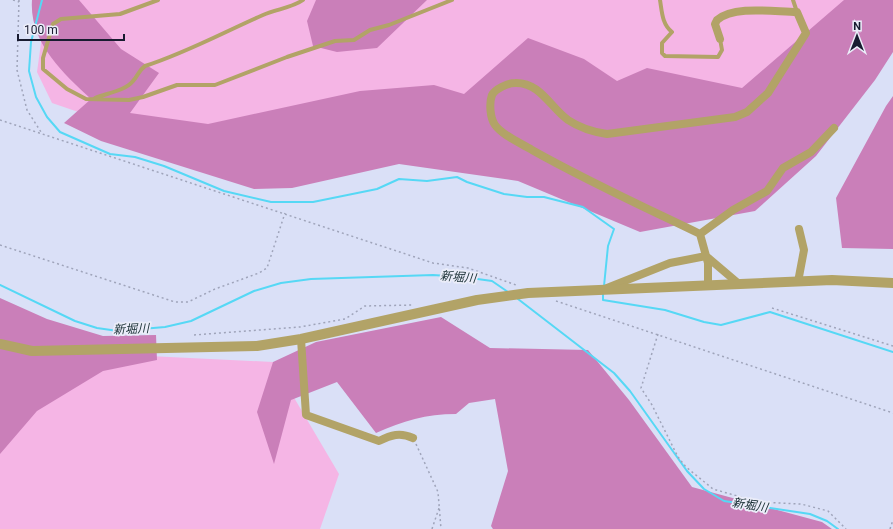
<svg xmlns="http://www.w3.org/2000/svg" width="893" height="529" font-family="Roboto,'Noto Sans JP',sans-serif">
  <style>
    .green { fill: #f5b5e5 }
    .forest { fill: #ca7fb9 }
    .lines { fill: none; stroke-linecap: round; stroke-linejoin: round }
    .stream { stroke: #56d8f5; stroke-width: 2 }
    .path { stroke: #9fa4ba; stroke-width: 1.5; stroke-dasharray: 2 3; stroke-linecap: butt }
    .service { stroke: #b2a367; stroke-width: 4 }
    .minor { stroke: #b2a367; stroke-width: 8 }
    .tertiary { stroke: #b2a367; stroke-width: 10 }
    .labels { text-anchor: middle; stroke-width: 3.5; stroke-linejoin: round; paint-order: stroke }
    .water-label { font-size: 12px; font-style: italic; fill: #172d32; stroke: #ebedf9 }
  </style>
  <rect width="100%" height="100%" fill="#dae0f7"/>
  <path class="green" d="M47,0h818l-107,95 -279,40 -342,-3 -85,-29 -15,-31z
    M47,351l226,11 66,112 -19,55h-320v-126z"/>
  <path class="forest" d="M32,0h47l42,49 38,24 -29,40 78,11 152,-33 74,-6 30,9 64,-56 56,21 33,22 30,-13 95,20 102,-88h49v52l-18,28 -59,76 -61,55 -115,21 -122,-51 -119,-17 -107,24 -38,1 -153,-48 -37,-18 27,-24c-28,-26 -62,-57 -59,-99z
    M316,0h111l-50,48 -40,4 -24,-6 -6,-25z
    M893,96v153l-51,-1 -6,-50 50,-92z
    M0,298l47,21 56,17 53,-1 1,25 -54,11 -66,40 -37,43z
    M441,317l49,31 98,2 41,50 63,87 130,35 10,7h-339l-2,-3 17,-55 -13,-72 -26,4 -13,11c-30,0 -53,7 -80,19l-39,-51 -46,18 -17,64 -17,-52 16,-50 43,-20z"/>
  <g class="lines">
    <path class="stream" d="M42,0l-11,42 -2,29 7,26 11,20 13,15 50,22 25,3 29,9 60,25 47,11h42l64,-13 22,-10 28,2 30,-4 10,5 37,12 23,3h17l39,10 31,22 -6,17 -4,40
      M0,285l75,36 22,7 21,3 47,-4 26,-6 63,-30 27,-8 30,-4 122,-4 30,2 29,4 16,11
      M603,293v7l62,10 39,12 17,3 49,-13 123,40
      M518,299l96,74 16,18 57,80 17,18 20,12 86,13 17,7 11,8"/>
    <path class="path" d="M13,0l6,2
      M19,0l-2,70 10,40 14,22
      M0,120l433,143 35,5 48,17
      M0,245l175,57h13l27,-13 44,-16 8,-5 18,-55
      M556,301l337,112
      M772,308l121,38
      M658,334l-17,54 11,17 26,52 8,10 27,22 45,13 43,2 27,7 18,18
      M194,335l106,-8 45,-8 20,-13 49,-1
      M416,444l22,48 3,37
      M432,529l7,-21
      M890,529l3,-9"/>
    <path class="service" d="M158,0l-38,14 -59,5 -8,5 -10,34v11l24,20 19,10 43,1 14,-3 34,-12h38l72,-28 48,-16 19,-1 16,-10 19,-5 63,-25
      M660,0c2,12 2,24 12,32l-10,11v10l3,3 53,1 4,-7 -2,-11
      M793,0l4,12
      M95,98c12,-5 30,-7 38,-17 5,-5 5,-10 12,-15 41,-13 79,-34 118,-51 13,-6 29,-7 40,-15"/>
    <path class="minor" d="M700,234c-56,-27 -113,-53 -168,-84 -11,-7 -29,-14 -37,-25 -5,-7 -6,-22 -3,-30 3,-6 16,-12 23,-12 25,-1 35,24 53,37 12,8 25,12 39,14l128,-17 12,-5 21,-19 38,-60 -9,-21c-22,0 -63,-7 -80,8l-2,4 5,15
      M700,234l33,-24 34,-19 16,-23 28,-16 23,-24
      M700,234l8,29v22
      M798,282l6,-32 -5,-21
      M607,288l63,-25 36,-7 33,28
      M301,339l5,76 73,26c12,-6 21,-9 34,-3"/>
    <path class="tertiary" d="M0,344l32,7 225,-5 44,-7 176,-39 51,-7 304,-13 61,3"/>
  </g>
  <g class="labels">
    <g class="water-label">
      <text transform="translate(458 277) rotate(5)" y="4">新堀川</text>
      <text transform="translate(131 329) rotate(-2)" y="4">新堀川</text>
      <text transform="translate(750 505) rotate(9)" y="4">新堀川</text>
    </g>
  </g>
  <g transform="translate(857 36)" stroke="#ebedf9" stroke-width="3" paint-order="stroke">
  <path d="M0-3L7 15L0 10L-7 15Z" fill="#181b30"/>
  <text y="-6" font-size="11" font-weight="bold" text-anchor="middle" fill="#181b30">N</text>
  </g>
  <path d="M18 34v6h106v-6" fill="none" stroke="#181b30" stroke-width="2"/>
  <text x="24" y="34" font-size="12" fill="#181b30" stroke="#ebedf9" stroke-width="3" paint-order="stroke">100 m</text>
</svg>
